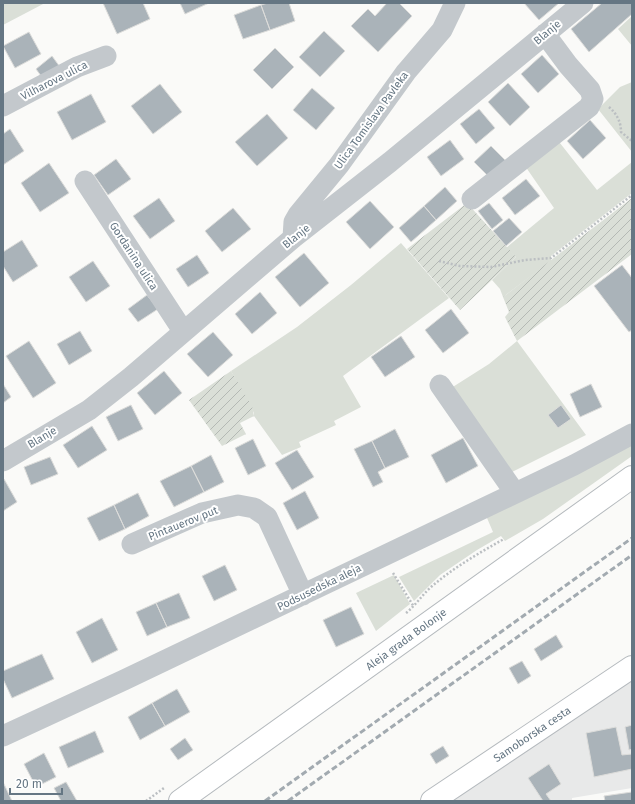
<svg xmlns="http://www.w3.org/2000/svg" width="635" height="804" font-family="'Fira Sans',sans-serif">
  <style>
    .built { fill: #e8e9e9 }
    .grass { fill: #dadfd7 }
    .garden { fill: url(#garden-furrows) }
    .building { fill: #aab3b9; stroke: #dcdcda }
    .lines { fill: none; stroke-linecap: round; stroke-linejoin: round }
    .major-casing { stroke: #b5babe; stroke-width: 24 }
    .path { stroke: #bbbfc2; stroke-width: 2.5; stroke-dasharray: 2 2; stroke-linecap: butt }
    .minor { stroke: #c3c8cc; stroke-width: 21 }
    .major { stroke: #fff; stroke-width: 22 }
    .rail { stroke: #a2aab0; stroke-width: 3; stroke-dasharray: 6 3; stroke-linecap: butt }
    .labels { text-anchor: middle; stroke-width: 4; stroke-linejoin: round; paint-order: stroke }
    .street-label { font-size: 11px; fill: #657683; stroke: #fff }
  </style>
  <defs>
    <pattern id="garden-furrows" width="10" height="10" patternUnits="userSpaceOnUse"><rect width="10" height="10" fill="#dadfd7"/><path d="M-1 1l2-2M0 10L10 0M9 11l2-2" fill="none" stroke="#b4b9b4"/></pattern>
  </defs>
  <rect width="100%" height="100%" fill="#fafaf8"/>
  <path class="built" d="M632,678v110l-60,10v3h-123z"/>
  <path class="grass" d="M3,3h42l-42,22z
    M632,16v30l-14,-17z
    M632,82v70l-34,-43 22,-22z
    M556,138l41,52 35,-28v31l-81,63v5l-48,36 -3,-8 -8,-9 24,-23 -10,-9 48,-40 -31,-45z
    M401,243l48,55 -106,78 18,31 -27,14 2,4 -37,17 2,5 -19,8 -28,-39v-3l-23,-42 66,-44 54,-42z
    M517,341l69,94 -78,39 -60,-84 41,-26z
    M632,444v12l-89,63 -38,22 -4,-5 -24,14 -37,25 -26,26 -15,-24 94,-45 -6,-14 2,-4z
    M394,575l16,29 -34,27 -20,-38z"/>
  <path class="garden" d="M632,198v56l-115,87 -12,-24 4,-5 -6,-15z
    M467,203l49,54 -56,53 -53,-61z
    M231,371l21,35 2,10 -14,7 6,11 -24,12 -33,-46z"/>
  <path class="building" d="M103,3h40l7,16 -33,15z
    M180,3h29l-24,11z
    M268,3h21l6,18 -25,9 -9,-25z
    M387,3h12l13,13 -34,36 -27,-26 17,-17 7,7z
    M524,3h35l-20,17z
    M602,3h30v11l-43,38 -18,-23z
    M261,5l9,25 -27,9 -9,-24z
    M324,31l21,20 -25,26 -21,-20z
    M29,32l12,22 -26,14 -12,-22z
    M275,48l19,19 -22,22 -19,-19z
    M542,55l17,19 -21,19 -17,-19z
    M52,56l8,11 -16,13 -8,-11z
    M508,83l22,24 -20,19 -22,-24z
    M160,84l22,28 -29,22 -22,-28z
    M312,88l23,20 -19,22 -23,-20z
    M91,94l15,28 -34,18 -15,-28z
    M479,109l16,19 -19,16 -16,-20z
    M267,114l21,24 -31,28 -22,-24z
    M590,120l16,18 -23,21 -16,-18z
    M10,129l14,22 -21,14v-31z
    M450,140l14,19 -23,17 -14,-19z
    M491,146l16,16 -17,16 -16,-16z
    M116,159l15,20 -23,16 -14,-20z
    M49,163l20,30 -29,19 -19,-29z
    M526,179l14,17 -25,19 -13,-17z
    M445,187l12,14 -21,19 -12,-14z
    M159,198l16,23 -25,18 -17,-23z
    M370,201l24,26 -24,22 -24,-27z
    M489,203l14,17 -11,9 -14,-18z
    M424,206l12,14 -25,22 -12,-14z
    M233,208l18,21 -29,23 -17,-21z
    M509,218l13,14 -16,14 -13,-15z
    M22,240l16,26 -25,16 -10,-16v-14z
    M304,253l25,30 -29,24 -25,-30z
    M197,255l12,18 -21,14 -12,-18z
    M93,261l17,25 -24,16 -17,-25z
    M622,265l10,13v52l-3,2 -35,-46z
    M260,292l17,21 -25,21 -17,-20z
    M147,295l11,14 -20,13 -10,-13z
    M451,309l18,24 -26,20 -18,-23z
    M80,331l12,20 -23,14 -12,-21z
    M213,332l20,23 -25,22 -21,-23z
    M401,336l14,21 -30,20 -14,-20z
    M29,341l27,42 -23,15 -27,-42z
    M164,371l18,22 -27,22 -18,-22z
    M3,384l8,13 -8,6z
    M591,384l11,23 -22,10 -10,-23z
    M131,405l12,24 -25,12 -12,-24z
    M561,405l10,14 -13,9 -10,-13z
    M92,426l15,24 -29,18 -15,-23z
    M395,429l14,28 -24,11 -13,-27z
    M463,438l15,28 -32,17 -15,-28z
    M253,439l13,27 -18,9 -13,-27z
    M372,441l13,27 -7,4 5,10 -10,5 -19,-38z
    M297,450l17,27 -22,13 -17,-27z
    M211,455l13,27 -20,10 -13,-26z
    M50,457l8,17 -27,11 -7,-18z
    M191,466l13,26 -30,15 -14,-26z
    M4,479l13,23 -14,9v-31z
    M305,491l14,27 -22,12 -14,-27z
    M138,493l11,23 -24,13 -11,-24z
    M114,505l11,24 -26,12 -12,-23z
    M225,565l12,25 -23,11 -12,-25z
    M179,593l11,25 -23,9 -11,-24z
    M156,603l11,24 -20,9 -11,-24z
    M351,607l13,27 -28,13 -13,-27z
    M102,618l16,32 -26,13 -16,-31z
    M556,635l7,12 -22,14 -7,-12z
    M42,654l12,25 -42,19 -9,-19v-8z
    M522,661l9,15 -13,8 -9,-16z
    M177,689l13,23 -25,14 -13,-23z
    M152,703l13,23 -25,14 -12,-23z
    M632,725v24l-3,1 -4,-23z
    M616,727l6,28 10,-1v15l-38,8 -8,-44z
    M95,731l9,21 -36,16 -9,-21z
    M185,738l8,12 -15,10 -8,-11z
    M443,746l6,10 -13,8 -6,-10z
    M44,753l12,24 -20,10 -12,-23z
    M549,764l12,20 -15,10 5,7h-8l-15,-23z
    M3,782l9,19h-9z
    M66,782l11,19h-16l-7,-13z
    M632,792v9h-27l-1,-5z"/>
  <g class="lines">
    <defs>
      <path id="major" d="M180,801l452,-324
        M432,801l200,-134"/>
    </defs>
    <use href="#major" class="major-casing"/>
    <path class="path" d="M609,107c8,7 12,15 12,25l11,9
      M439,261l21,5 31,1 34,-7 26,-2 81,-63
      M393,573l21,34
      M406,613c10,-8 16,-18 25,-26 22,-19 48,-34 73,-48
      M146,801l18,-13"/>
    <path class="minor" d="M3,106l74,-39 29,-11
      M85,181l98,150
      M472,199l117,-92 4,-8 -3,-9 -22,-25 -23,-31
      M293,238l1,-16 4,-7 41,-50 67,-93 36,-42 13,-27
      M440,385l75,108
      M3,461l86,-51 42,-33 162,-139 97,-76 193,-159
      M132,544l70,-31 36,-8 16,3 13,9 36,78
      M3,736l121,-56 450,-215 58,-31"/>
    <use href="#major" class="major"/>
    <path class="rail" d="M265,801l367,-263
      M288,801l344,-246"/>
  </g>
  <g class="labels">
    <g class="street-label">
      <text transform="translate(547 32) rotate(-40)" y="4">Blanje</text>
      <text transform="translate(54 80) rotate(-27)" y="4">Vilharova ulica</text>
      <text transform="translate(371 120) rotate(-54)" y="4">Ulica Tomislava Pavleka</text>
      <text transform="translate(296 236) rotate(-39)" y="4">Blanje</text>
      <text transform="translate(134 256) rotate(57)" y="4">Gordanina ulica</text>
      <text transform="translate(42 437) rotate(-31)" y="4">Blanje</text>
      <text transform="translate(183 523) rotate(-22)" y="4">Pintauerov put</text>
      <text transform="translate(319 587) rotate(-26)" y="4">Podsusedska aleja</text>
      <text transform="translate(406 639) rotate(-36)" y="4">Aleja grada Bolonje</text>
      <text transform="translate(532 734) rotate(-34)" y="4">Samoborska cesta</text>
    </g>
  </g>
  <rect width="635" height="804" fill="none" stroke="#657683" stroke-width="8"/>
  <path d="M10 788v6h52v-6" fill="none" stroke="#657683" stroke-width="2"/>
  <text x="16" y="788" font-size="12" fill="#657683" stroke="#ffffff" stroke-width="3" paint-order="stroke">20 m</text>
</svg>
